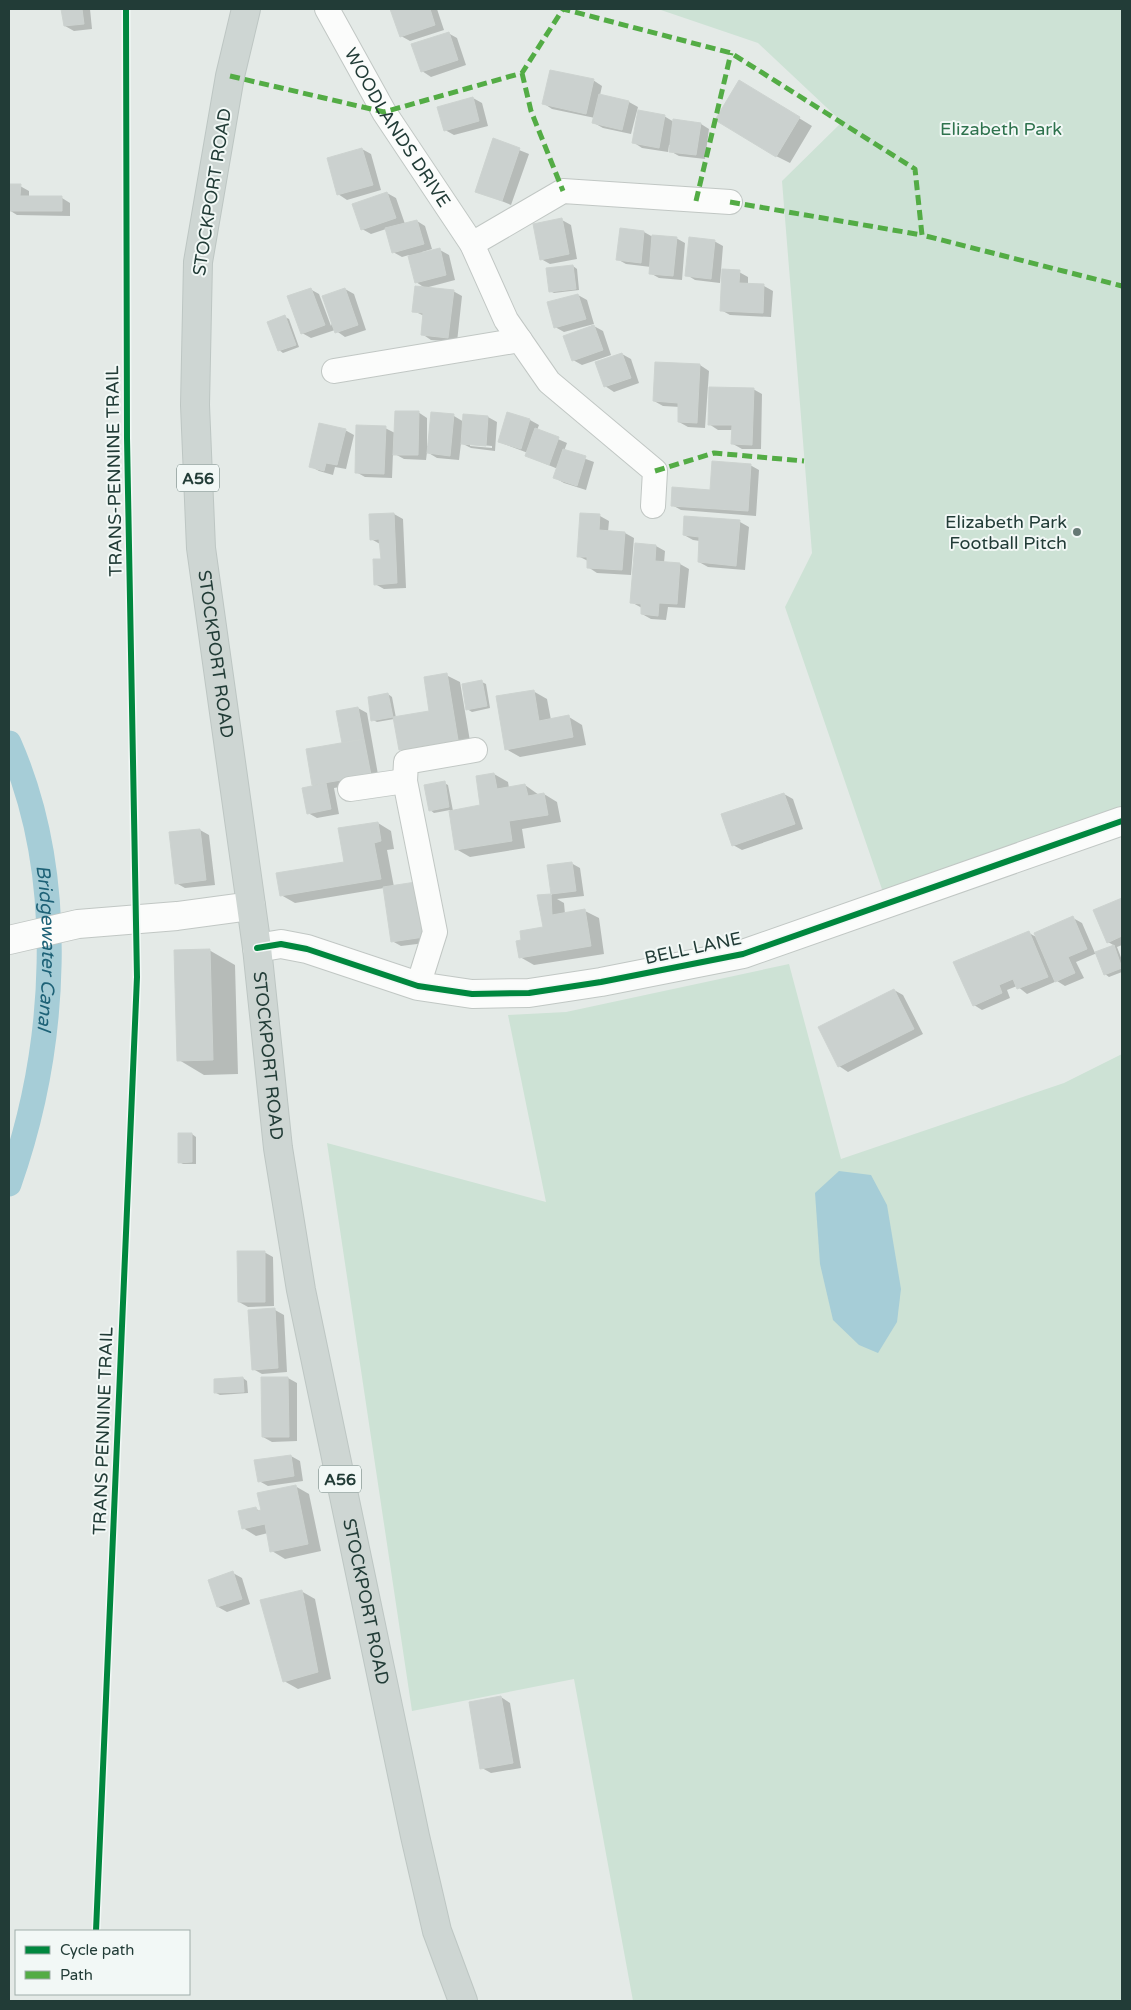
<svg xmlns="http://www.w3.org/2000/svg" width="1131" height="2010" font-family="'Varela Round',sans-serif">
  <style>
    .green { fill: #cde2d5 }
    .water { fill: #a6cdd7 }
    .shadow { fill: #0003; fill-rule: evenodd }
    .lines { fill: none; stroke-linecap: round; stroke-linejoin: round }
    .canal { stroke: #a6cdd7; stroke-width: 25 }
    .building { fill: #cbd1cf; stroke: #cdd3d0 }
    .minor-casing { stroke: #c1c7c4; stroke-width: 26 }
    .tertiary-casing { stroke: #c1c7c4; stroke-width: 30 }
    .primary-casing { stroke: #bdc6c3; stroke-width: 30 }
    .minor { stroke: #fbfcfb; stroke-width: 24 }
    .tertiary { stroke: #fbfcfb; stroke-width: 28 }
    .primary { stroke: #ced6d3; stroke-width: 28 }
    .quiet { stroke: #53ac45; stroke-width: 5; stroke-dasharray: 10 5; stroke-linecap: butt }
    .cycleway-casing { stroke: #f2f8f6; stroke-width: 9 }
    .cycleway { stroke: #00873e; stroke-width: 6 }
    .poi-dot { fill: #667975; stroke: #f2f8f6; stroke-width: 2 }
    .labels { text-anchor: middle; stroke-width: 4; stroke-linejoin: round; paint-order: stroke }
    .shield { fill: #f2f8f6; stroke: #607470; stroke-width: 1 }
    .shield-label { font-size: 16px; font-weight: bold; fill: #223c37 }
    .street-label { font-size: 18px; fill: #223c37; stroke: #f2f8f6 }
    .park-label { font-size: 18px; fill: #2e724d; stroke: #f2f8f6 }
    .poi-label { font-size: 18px; fill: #223c37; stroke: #f2f8f6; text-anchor: end }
    .water-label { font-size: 19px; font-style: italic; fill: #1e6277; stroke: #f2f8f6 }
  </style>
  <rect width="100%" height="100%" fill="#e4eae7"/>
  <path class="green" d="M658,9h464v818l-237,71 -100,-291 27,-54 -30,-372 60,-59 -84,-79z
    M789,964l52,195 223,-76 58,-29v947h-489l-59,-322 -162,32 -85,-568 219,59 -38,-187 58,-3z"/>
  <path class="water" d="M839,1171l32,4 16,30 14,84 -4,33 -19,31 -19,-8 -26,-25 -13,-56 -5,-71z"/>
  <path class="shadow" d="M63,9h27l2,20 -18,2 -9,-5z
    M396,9h41l7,21 -34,11 -9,-5 -9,-26z
    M448,33l9,5 9,27 -35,12 -9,-6z
    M593,80l9,6 -2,9 29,7 9,5 -7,27 -28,-6 -9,-5 1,-5 -43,-9 -9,-6z
    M753,90l59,36 -22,37 -14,-7z
    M473,98l9,5 6,23 -34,9 -9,-5z
    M664,116l10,6 27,2 8,5 -4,30 -26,-3 -9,-5 1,-6h-2l-1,7 -26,-4 -9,-6z
    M494,140l35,14 -18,51 -34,-14z
    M362,149l9,5 10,36 -34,10 -9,-6z
    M9,186h11l9,5v6l33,1 8,5v13l-53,-1 -8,-5z
    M387,193l9,5 9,26 12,-3 8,5 7,23 -10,3v2l18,-4 9,5 6,25 -30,8 -9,-6 -7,-27 -7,2 -9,-5 -7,-23 -15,5 -9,-5z
    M562,220l9,5 6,34 -27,5 -9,-5z
    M621,229l23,3 9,5 23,1 9,5 -3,37 -23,-2 -9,-5 1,-6 -25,-3 -9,-5z
    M714,241l9,5 -3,37 -25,-3 -8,-5z
    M573,266l4,3 2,21 -25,3 -4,-2z
    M739,272l9,5v8l16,1 9,5 -2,26 -41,-2 -9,-5z
    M310,289l9,5 12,32 14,-37 9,5 12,36 -21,7 -10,-7 -24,8 -9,-5z
    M453,291l9,5 -5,46 -26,-2 -9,-6 2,-18 -10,-5z
    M578,295l9,5 7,24 -30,8 -9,-5z
    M285,317l4,2 10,28 -16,6 -4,-3z
    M592,325l11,6 8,24 -29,10 -9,-5z
    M622,354l9,5 8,24 -25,9 -9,-6z
    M700,365l9,6 -4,57 -17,-1 -9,-5 1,-15 -17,-1 -9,-5z
    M753,389l9,5 -1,55h-19l-9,-5v-14h-15l-9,-6z
    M418,412l9,6v28h2l3,-33 22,3 10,6 1,-7 23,2 9,5 -2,29 -24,-3 -10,-5 -2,17 -22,-2 -10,-6 -1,8 -22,-1 -11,-6 -1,25 -27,-1 -9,-5 29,-44 10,5zM470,444l22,2v2l-22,-2z
    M508,414l22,6 9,5 -2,5 30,13 -3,8 30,11 -8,28 -22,-7 -9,-5 3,-9 -22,-9 -9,-5 1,-2 -29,-11z
    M345,430l9,5 -8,34 -11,-2 -2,8 -14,-4 -9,-5z
    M750,465l9,5 -3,46 -75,-6 -9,-5 40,-14z
    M394,514l9,5 3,69 -22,1 -9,-5 7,-24 -2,-16 -9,-5z
    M581,514l19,2 9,5 -1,11 17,1 9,5 -3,37 -34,-2 -9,-6v-6l-10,-5z
    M740,522l9,5 -4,43 -37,-3 -9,-5 1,-21 -7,-1 -9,-5z
    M656,546l9,5 -1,12 16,1 9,5 -4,39 -17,-1 -2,13 -15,-1 -9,-5v-6l-11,-6z
    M446,675l14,7 11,65 -58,10 -13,-8 -6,-30 -17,3 -4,-2 15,-26 4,3 4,21 35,-6z
    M482,682l4,2 4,24 -18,4 -5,-3z
    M533,691l14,8 4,21 18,-3 13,8 4,20 -66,12 -14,-8z
    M358,708l9,5 12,67 -45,8 5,26 -22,4 -9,-5 5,-27 -5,-36 35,-6z
    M494,774l14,8 1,6 16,-3 14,10 5,-1 13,8 4,20 -39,7 3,19 -55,9 -14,-8 -6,-39 -16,3 -4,-3 14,-27 4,2 5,26 29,-5z
    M784,794l9,5 10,30 -61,21 -9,-5z
    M378,823l13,8 3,18 -7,1 7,37 39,55 -32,4 -9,-5 -8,-53 -89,15 -14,-8 64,-32z
    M200,830l9,5 6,50 -30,3 -9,-5z
    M571,863l9,5 4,28 -27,3 7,4 1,11 20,-3 14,7 5,36 -70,11 -14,-8 24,-29 -6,-32 14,-1 -4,-29z
    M1122,899v46l-5,2 5,13v12l-13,5 -4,-3 -8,-21 -21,9 8,16 -19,8 -8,-5 -30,13 -10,-8 -10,4 3,8 -28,12 -8,-5 55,-72 9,5 35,-20 9,5 13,30 20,-7 -7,-4 -13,-31z
    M209,950l26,15 3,109 -34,1 -25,-15z
    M894,990l9,5 20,39 -75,38 -9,-6z
    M192,1134l4,3v27h-13l-4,-2z
    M264,1252l9,5 1,49 -26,1 -9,-5z
    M275,1310l9,5 3,57 -25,2 -9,-5z
    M243,1378l4,3 1,12 -28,2 -4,-2z
    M288,1378l9,5v58l-25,1 -9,-5z
    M291,1456l9,5 3,20 -35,5 -9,-5z
    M295,1486l14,8 12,57 -36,8 -13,-8 -4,-18 -12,3 -13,-8 13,-19 7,3z
    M233,1573l9,5 8,26 -23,8 -9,-5 -8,-27z
    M301,1591l14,8 16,80 -33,10 -14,-8z
    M501,1697l9,6 11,65 -30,5 -9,-5z"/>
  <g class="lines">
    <path class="canal" id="s1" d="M9,743c59,134 48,305 0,441"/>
  </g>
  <path class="building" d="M61,9h21l2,15 -20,2z
    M390,9h40l5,16 -35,12z
    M449,32l9,28 -37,12 -10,-28z
    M550,70l44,9 -8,35 -44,-10z
    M739,80l61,37 -24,40 -61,-37z
    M599,94l30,7 -7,29 -30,-7z
    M473,97l6,24 -35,10 -7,-24z
    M638,110l27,5 -6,33 -27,-5z
    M673,119l28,4 -5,32 -27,-3z
    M493,138l27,10 -18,53 -27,-9z
    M362,148l11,37 -36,10 -10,-37z
    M9,184h12l-1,12h42v15h-53z
    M387,192l9,26 -35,12 -9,-26z
    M562,218l7,36 -29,6 -7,-36z
    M417,220l7,24 -32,9 -7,-25z
    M620,228l24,3 -3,32 -25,-3z
    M652,235l25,2 -4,39 -24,-2z
    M689,237l26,3 -4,39 -26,-3z
    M440,248l6,27 -31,8 -7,-27z
    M573,265l3,24 -27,3 -3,-24z
    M722,269l18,1 -1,13 25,1 -1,29 -43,-2z
    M415,286l39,4 -6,48 -27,-3 2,-22 -11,-1z
    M311,288l14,37 -24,9 -14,-38z
    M345,288l13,37 -23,8 -13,-37z
    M578,294l8,25 -32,9 -7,-26z
    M285,315l11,30 -18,6 -11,-29z
    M594,325l9,25 -31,11 -9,-25z
    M622,353l9,25 -27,9 -9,-25z
    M655,362l45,2 -3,59 -19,-1v-19l-25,-2z
    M709,387l45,1 -2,57 -21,-1 1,-19h-24z
    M395,411h24l-1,44h-25z
    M431,412l23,2 -4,42 -23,-3z
    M507,412l23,7 -9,30 -23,-7z
    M463,414l25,2 -2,30 -25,-2z
    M319,423l27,6 -9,36 -11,-2 -2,8 -15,-4z
    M356,425l30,1 -2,48 -29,-1z
    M535,428l24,9 -10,28 -24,-9z
    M563,449l23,7 -9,30 -24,-8z
    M712,461l39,3 -3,47 -77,-5 1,-19 38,3z
    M394,513l3,70 -23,2 -1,-26h8l-2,-20 -9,1 -1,-26z
    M580,513l20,1 -1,16 26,2 -3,38 -35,-2v-11h-10z
    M684,516l56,4 -4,46 -38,-4 1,-25 -16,-2z
    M635,543l21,2 -1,16 25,2 -3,41 -18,-1 -1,13 -17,-2v-10l-11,-1z
    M447,673l11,67 -59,10 -6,-33 36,-6 -5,-34z
    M482,680l5,26 -21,4 -4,-26z
    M534,690l5,31 30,-6 4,22 -68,13 -9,-54z
    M388,693l5,24 -22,4 -3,-24z
    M358,707l6,32 -22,4 -6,-32z
    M364,739l7,36 -59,10 -6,-36z
    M494,773l3,16 28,-5 3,12 16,-3 4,22 -39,6 3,20 -57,9 -6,-39 31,-6 -4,-29z
    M445,781l4,26 -20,4 -5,-26z
    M326,783l5,26 -24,5 -5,-26z
    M784,793l11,31 -63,22 -11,-32z
    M378,822l3,19 -7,2 7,36 -101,17 -4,-23 68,-11 -6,-34z
    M200,829l6,51 -31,4 -6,-52z
    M572,862l4,29 -25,3 -4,-29z
    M416,882l8,55 -33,5 -8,-55z
    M551,894l1,21 33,-6 6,37 -72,12 -3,-17 5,-1 -1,-9 23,-4 -6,-32z
    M1122,898v38l-15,7 -14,-33z
    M1073,916l14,33 -19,8 7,16 -20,9 -21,-49z
    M1029,931l19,46 -31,12 -4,-10 -14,6 3,8 -29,13 -20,-44z
    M1114,945l8,23 -18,7 -9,-23z
    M210,949l3,111 -36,1 -3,-111z
    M894,989l20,40 -76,38 -20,-40z
    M178,1133h14v29l-14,1z
    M237,1251h28v51h-27z
    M275,1308l3,60 -26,2 -4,-60z
    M243,1377l1,15 -30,1v-14z
    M261,1377h27l1,60h-27z
    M291,1455l3,21 -36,6 -4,-22z
    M296,1485l12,59 -38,8 -5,-28 -23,5 -4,-18 18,-4 1,4 4,-1 -4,-17z
    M233,1571l9,28 -25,8 -9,-27z
    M302,1590l16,82 -35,10 -23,-82z
    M501,1696l12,67 -33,6 -11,-67z"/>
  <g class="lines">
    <defs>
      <g id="minor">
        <path id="s2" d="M327,9l57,103 88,132 34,76 43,62 106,89 -2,35"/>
        <path d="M472,244l91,-53 167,11"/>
        <path d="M334,371l186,-31"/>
        <path d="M350,789l55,-8"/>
        <path d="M418,986l17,-54 -30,-151 1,-19 69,-12"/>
      </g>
      <path id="tertiary" d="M9,940l69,-16 99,-8 74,-10
        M257,948l24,-4 26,5 111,37 54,8 57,-1 72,-11 142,-28 379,-133"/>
      <g id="primary">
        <path id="s3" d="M246,9l-16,67 -32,186 -3,143 6,143 56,400 21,200 23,142 114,546 22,95 26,70"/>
      </g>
    </defs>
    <use href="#minor" class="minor-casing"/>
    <use href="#tertiary" class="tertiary-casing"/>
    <use href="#primary" class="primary-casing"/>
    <use href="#minor" class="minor"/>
    <use href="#tertiary" class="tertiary"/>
    <use href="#primary" class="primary"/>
    <path class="quiet" d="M522,73l9,38 32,80
      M230,76l154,36 138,-39 41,-64 168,44 184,116 7,66 200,51
      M696,201l35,-148
      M730,202l192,33
      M655,471l59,-18 90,8"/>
    <defs>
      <path id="cycleway" d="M257,948l24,-4 26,5 111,37 54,8 57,-1 72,-11 142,-28 379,-133
        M96,1931l41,-954 -10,-539 -1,-429"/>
    </defs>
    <use href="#cycleway" class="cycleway-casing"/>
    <use href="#cycleway" class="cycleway"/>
  </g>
  <circle class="poi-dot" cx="1077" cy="532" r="5"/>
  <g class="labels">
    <g class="shield">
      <rect x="177" y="464.5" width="42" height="27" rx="4"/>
      <rect x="319" y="1465.5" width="42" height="27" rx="4"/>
    </g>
    <g class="shield-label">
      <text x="198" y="484">A56</text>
      <text x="340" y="1485">A56</text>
    </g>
    <g class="street-label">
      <text dy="6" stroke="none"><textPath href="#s2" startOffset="138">WOODLANDS DRIVE</textPath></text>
      <text transform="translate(212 192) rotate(-81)" y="6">STOCKPORT ROAD</text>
      <text transform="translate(114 471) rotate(-91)" y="6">TRANS-PENNINE TRAIL</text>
      <text dy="6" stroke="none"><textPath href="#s3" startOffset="651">STOCKPORT ROAD</textPath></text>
      <text transform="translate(693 948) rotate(-12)" y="6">BELL LANE</text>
      <text dy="6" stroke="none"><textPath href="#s3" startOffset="1056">STOCKPORT ROAD</textPath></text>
      <text transform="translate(103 1431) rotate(-88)" y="6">TRANS PENNINE TRAIL</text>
      <text dy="6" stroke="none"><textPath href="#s3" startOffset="1611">STOCKPORT ROAD</textPath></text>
    </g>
    <g class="park-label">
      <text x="1001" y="135">Elizabeth Park</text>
    </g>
    <g class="poi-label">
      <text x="1067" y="528">Elizabeth Park<tspan x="1067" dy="21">Football Pitch</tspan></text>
    </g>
    <g class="water-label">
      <text dy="7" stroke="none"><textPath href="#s1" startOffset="210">Bridgewater Canal</textPath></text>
    </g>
  </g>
  <rect width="1131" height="2010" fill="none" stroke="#223c37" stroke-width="20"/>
  <rect x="15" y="1930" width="175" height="65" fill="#f2f8f6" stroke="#9fadaa"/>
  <rect x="25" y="1946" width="25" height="8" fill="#00873e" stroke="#9fadaa"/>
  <text x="60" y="1955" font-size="15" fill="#223c37">Cycle path</text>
  <rect x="25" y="1971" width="25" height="8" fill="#53ac45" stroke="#9fadaa"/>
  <text x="60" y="1980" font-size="15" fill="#223c37">Path</text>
</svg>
